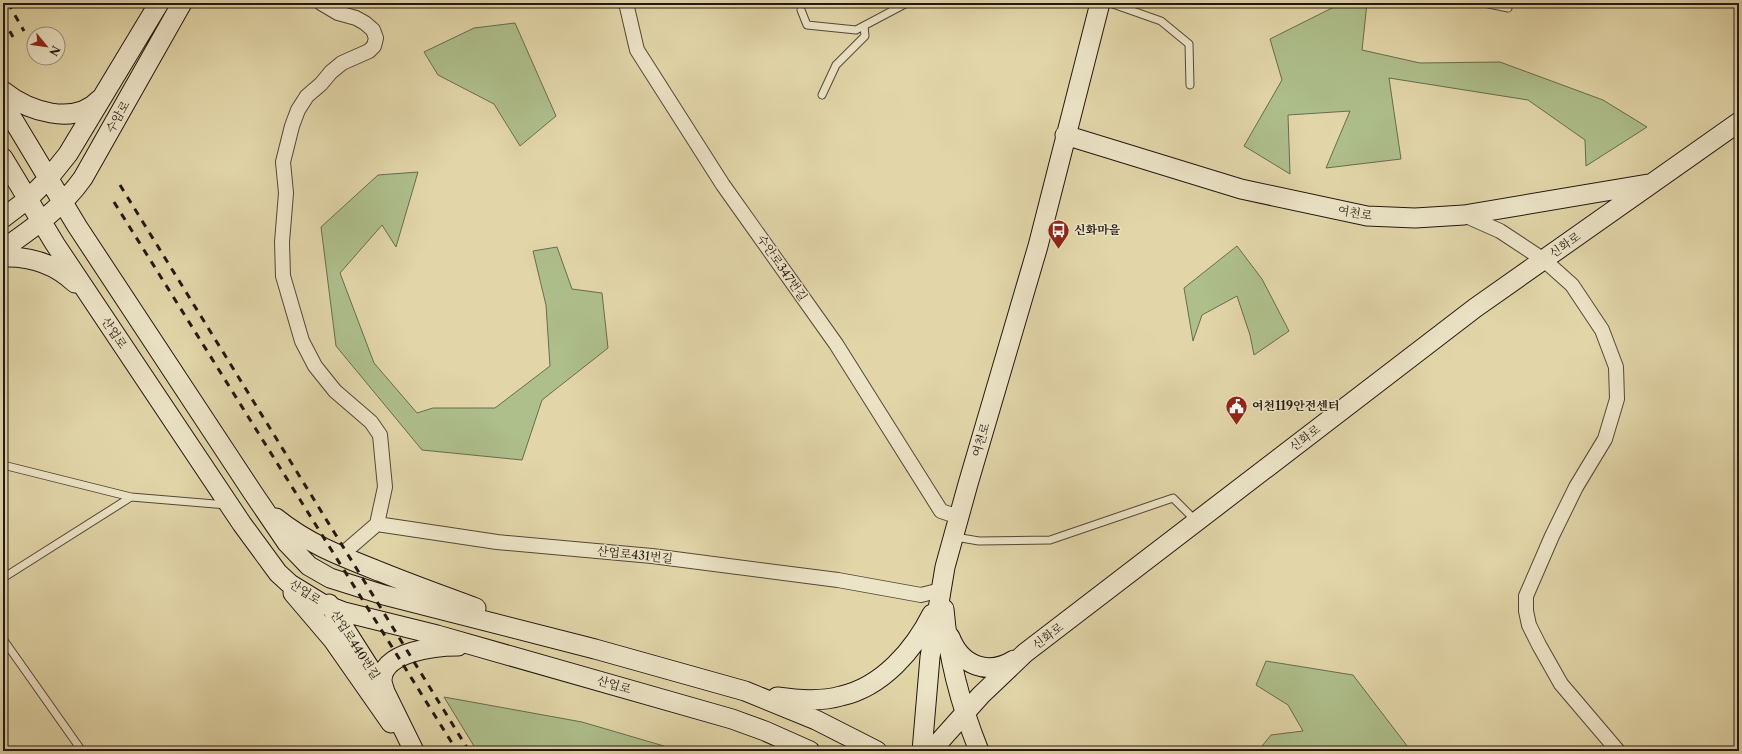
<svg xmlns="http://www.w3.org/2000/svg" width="1742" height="754" font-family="'Libre Caslon Text','Noto Serif KR',serif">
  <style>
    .green { fill: #aebf8c; stroke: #686c4e }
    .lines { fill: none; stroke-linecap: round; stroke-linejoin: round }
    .lane-casing { stroke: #524837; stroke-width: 9 }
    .street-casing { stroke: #524837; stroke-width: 16 }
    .secondary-casing { stroke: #221811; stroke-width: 21 }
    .lane { stroke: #ece4c7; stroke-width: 7 }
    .street { stroke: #ece4c7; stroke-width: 14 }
    .secondary { stroke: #ece4c7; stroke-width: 19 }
    .rail { stroke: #221811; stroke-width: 3; stroke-dasharray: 7 7; stroke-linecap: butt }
    .labels { text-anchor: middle; stroke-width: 3; stroke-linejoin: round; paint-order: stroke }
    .street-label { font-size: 12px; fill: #221811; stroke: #ece4c7 }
    .poi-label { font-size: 12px; font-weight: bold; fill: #221811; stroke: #ece4c7; text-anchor: start }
  </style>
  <rect width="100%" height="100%" fill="#e2d6a9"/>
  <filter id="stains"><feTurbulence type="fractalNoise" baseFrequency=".005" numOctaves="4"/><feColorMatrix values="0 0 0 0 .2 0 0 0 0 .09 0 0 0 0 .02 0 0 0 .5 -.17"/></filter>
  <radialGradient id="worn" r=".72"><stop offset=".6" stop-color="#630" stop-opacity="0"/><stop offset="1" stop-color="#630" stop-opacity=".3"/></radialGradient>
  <path class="green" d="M1338,3h29l-5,47 58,13 80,-1 103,38 44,27 -61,39 -1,-26 -57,-40 -139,-22 12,81 -75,9 24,-57 -62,4 2,59 -46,-28 38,-66 -12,-41 68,-34z
    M515,23l41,93 -36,30 -26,-42 -56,-29 -14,-23 50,-24z
    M418,172l-22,75 -14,-22 -42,48 34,90 43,50 16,-5h62l55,-42 -4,-61 -13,-54 24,-4 15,42 30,4 6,55 -66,52 -20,60 -100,-10 -86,-104 -15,-119 57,-52z
    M1237,246l25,33 27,52 -35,24 -4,-20 -13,-39 -35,19 -9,26 -9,-53z
    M1266,661l87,14 58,76h-153l13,-16 32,-4 -15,-26 -32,-20z
    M444,697l138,25 99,29h-204z"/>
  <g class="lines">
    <defs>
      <path id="lane" d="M1110,3l51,18 28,23 1,41
        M1484,3l24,5
        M801,10l6,15 49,5 51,-27
        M822,95l14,-30 29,-29 -1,-10
        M3,465l128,32 96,8
        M955,537l24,4 71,-1 123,-42 23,23
        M3,578l128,-81
        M3,639l79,112"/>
      <path id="street" d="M321,3l17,10 18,5 9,5 8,7 3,8 -2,8 -5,5 -27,12 -11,9 -10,12 -14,12 -9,14 -6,16 -9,36 3,31 -4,49 1,34 19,65 13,25 20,25 36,31 9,13 5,52 -8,37
        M626,3l11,47 86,135 113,159 105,167 18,6
        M1464,215l36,16 44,29 28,25 30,45 14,37 1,32 -12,40 -29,48 -24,49 -26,60v15l3,14 10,20 22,39 57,67
        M340,556l37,-32 120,18 155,14 186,24 83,15 20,-5"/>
      <path id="secondary" d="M3,91c25,20 71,36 97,8
        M3,103l74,123 176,267 34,50 22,23 21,12 54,17 211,54 150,42 71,29 61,31
        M1065,135l176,54 126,27 48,2 49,-3 184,-31
        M3,158l52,86 187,280 36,49 12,11 31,19 23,9 93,23 295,84 33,12 45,20
        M3,218l25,-19 20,-20 20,-25 91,-151
        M3,249c30,-21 59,-41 80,-71l99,-175
        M3,257c27,-1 52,7 72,26
        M276,518c32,26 67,39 105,54 32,13 63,24 95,36
        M293,593l40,47 58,83
        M329,604l56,88 29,59
        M944,609c4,48 17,97 35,142
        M950,637c11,29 38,39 64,23
        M385,692c-1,-4 -3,-8 -3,-12 1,-29 55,-34 76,-34
        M777,697c21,3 43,5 64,-1 41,-9 73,-46 91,-82
        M922,751l8,-94 15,-90 23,-83 70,-238 62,-243
        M931,751l50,-56 44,-42 450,-345 264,-186"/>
    </defs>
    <use href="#lane" class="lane-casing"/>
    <use href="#street" class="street-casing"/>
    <use href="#secondary" class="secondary-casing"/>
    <use href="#lane" class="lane"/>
    <use href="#street" class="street"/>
    <use href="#secondary" class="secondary"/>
    <path class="rail" d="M8,3l16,28
      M3,19l10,18
      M120,185l349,566
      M114,202l343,549"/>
  </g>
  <defs>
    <symbol id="bus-pin" viewBox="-11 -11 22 30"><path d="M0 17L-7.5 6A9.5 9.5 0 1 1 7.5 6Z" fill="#8f2418" stroke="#ece4c7"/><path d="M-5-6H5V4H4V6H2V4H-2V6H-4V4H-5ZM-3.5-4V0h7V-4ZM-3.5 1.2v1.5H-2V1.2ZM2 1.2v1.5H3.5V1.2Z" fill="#fff"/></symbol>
    <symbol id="civic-pin" viewBox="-11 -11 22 30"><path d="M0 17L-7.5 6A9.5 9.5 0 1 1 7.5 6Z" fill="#8f2418" stroke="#ece4c7"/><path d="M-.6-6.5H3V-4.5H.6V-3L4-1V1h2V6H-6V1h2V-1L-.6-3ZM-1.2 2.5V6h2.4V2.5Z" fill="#fff"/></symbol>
  </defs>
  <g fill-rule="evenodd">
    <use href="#bus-pin" x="1046" y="218" width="25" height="34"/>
    <use href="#civic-pin" x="1224" y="394" width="25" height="34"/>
  </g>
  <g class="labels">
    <g class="street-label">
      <text transform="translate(118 117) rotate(-60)" y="4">수암로</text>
      <text transform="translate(1355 213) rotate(10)" y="4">여천로</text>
      <text transform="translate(1565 245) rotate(-35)" y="4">신화로</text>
      <text transform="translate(782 268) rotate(55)" y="4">수안로347번길</text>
      <text transform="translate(114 333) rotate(56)" y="4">산업로</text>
      <text transform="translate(1305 438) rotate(-37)" y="4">신화로</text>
      <text transform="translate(981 440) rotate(-74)" y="4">여천로</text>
      <text transform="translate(635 555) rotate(6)" y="4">산업로431번길</text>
      <text transform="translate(305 592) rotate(33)" y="4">산업로</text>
      <text transform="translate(1048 636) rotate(-37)" y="4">신화로</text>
      <text transform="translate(355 645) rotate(57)" y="4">산업로440번길</text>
      <text transform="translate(614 685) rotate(16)" y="4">산업로</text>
    </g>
    <g class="poi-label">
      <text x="1074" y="234">신화마을</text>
      <text x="1252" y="410">여천119안전센터</text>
    </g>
  </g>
  <rect width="1742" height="754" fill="none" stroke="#e2d6a9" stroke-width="16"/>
  <rect x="4" y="4" width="1734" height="746" fill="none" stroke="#221811" stroke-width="2"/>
  <rect x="8" y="8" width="1726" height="738" fill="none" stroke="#221811"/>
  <g transform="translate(46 46) rotate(119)"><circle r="19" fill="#ece4c7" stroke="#9b927e"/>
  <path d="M0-3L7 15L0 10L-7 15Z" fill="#8f2418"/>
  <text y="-6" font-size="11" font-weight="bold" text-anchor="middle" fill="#221811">N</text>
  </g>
  <rect width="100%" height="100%" filter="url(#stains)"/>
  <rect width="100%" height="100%" fill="url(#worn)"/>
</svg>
